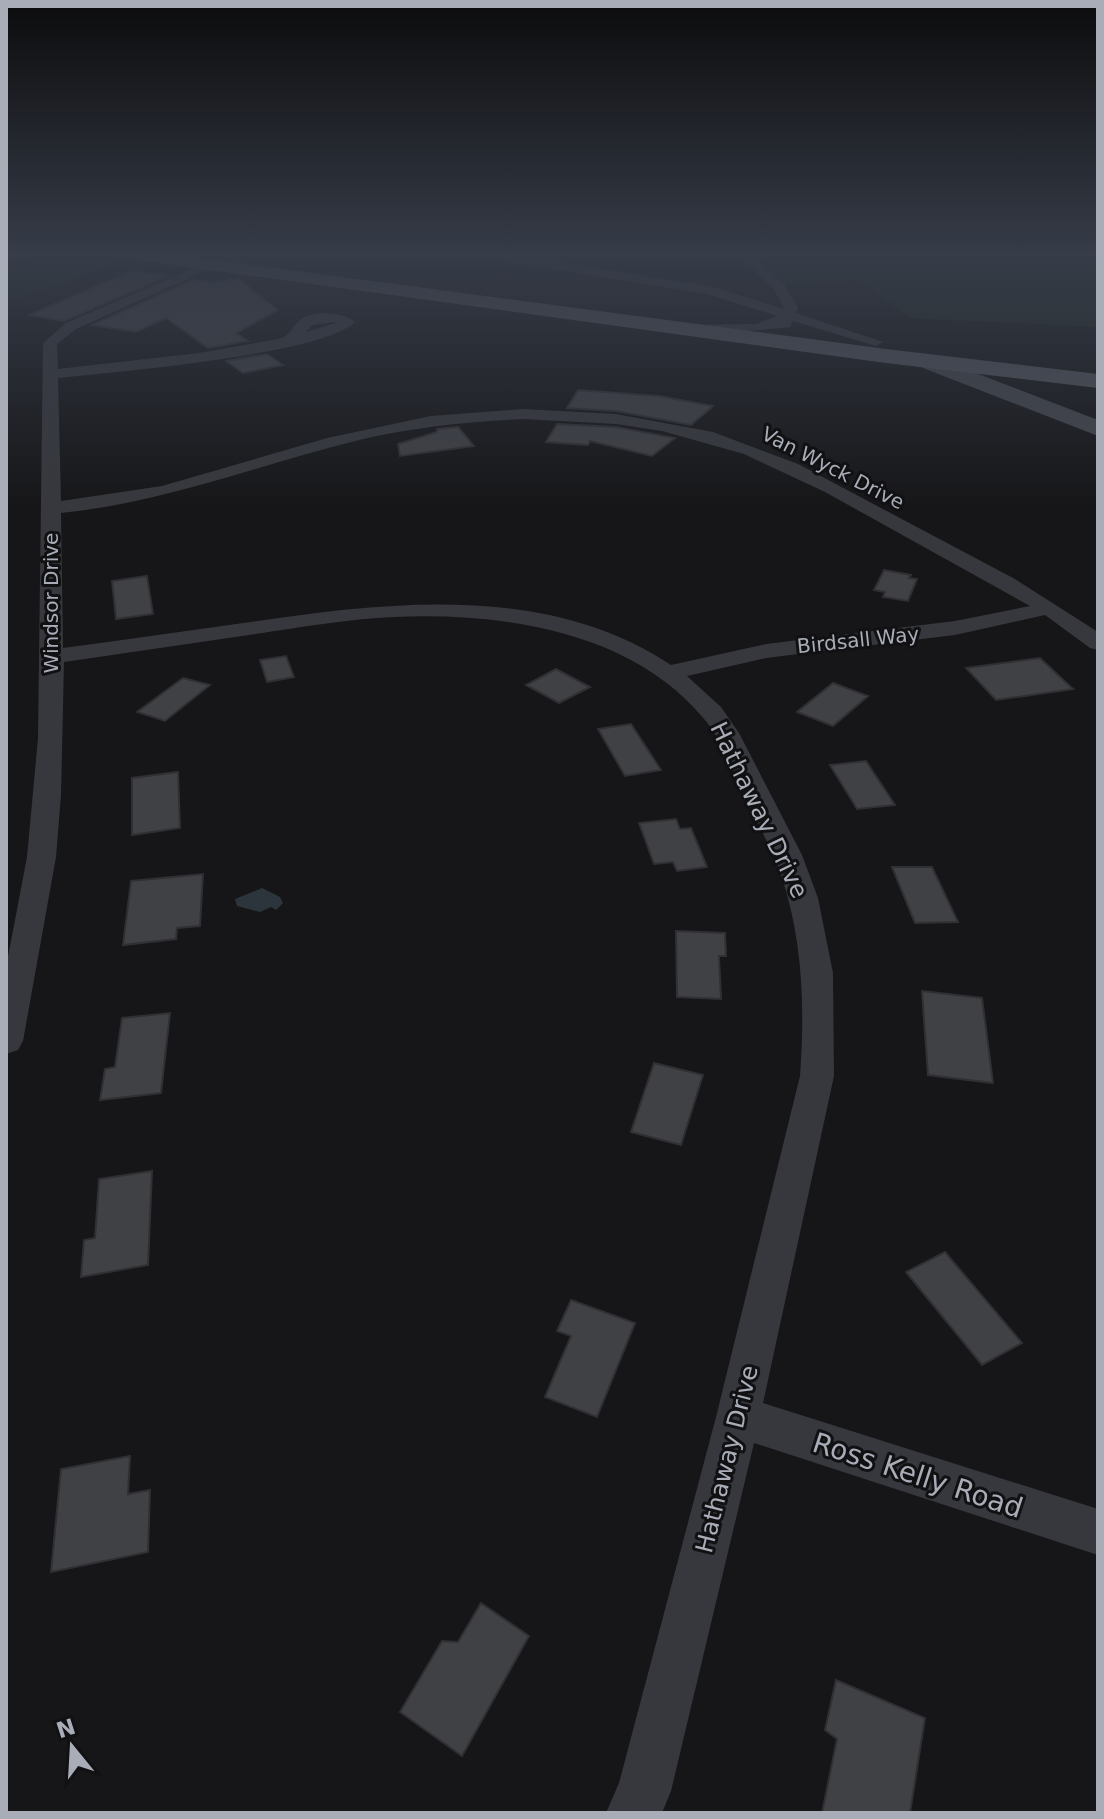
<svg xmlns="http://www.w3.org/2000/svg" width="1104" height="1819" font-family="'DejaVu Sans',sans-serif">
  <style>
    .green { fill: #1e261f }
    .water { fill: #2c353c }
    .building { fill: #404145; stroke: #303034; stroke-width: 2 }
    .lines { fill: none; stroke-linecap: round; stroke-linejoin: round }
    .minor { fill: #37383d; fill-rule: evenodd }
    .secondary { fill: #45474d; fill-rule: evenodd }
    .primary { fill: #53555c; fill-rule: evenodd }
    .labels { text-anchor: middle; stroke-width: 6; stroke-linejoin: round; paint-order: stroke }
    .far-street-label { font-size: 20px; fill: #a8adb8; stroke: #111113 }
    .street-label { font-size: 24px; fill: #a8adb8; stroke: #111113 }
    .near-street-label { font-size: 28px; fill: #a8adb8; stroke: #111113 }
  </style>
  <rect width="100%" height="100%" fill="#161618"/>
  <path class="green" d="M61,255l64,4 -57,23 -62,18v-32z
    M746,255h352v72l-188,-9 -51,-38 -83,5z"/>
  <path class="water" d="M262,888l18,9 3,6 -7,7 -5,-3 -11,5 -23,-6 -2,-7z"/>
  <path class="building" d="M131,271l37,5 -104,45 -35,-6z
    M239,279l39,31 -42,23 12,8 -40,7 -42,-30 -30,14 -44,-7 101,-45 21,2z
    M267,354l16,11 -40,8 -17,-12z
    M578,390l81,6 54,10 -22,19 -75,-14 -49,-3z
    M557,424l59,3 59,11 -23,18 -62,-15 -2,4 -42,-3z
    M458,427l16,19 -74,10 -2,-12 39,-12v-3z
    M884,570l27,5 -2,3 8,1 -9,22 -25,-4 2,-5 -11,-2z
    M147,576l6,38 -37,5 -4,-38z
    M286,656l8,21 -27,5 -7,-22z
    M1040,658l33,31 -77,11 -30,-32z
    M556,669l34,18 -31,16 -33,-18z
    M183,678l27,7 -45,36 -28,-9z
    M833,683l35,13 -35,30 -36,-14z
    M631,724l30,46 -36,6 -27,-47z
    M866,761l29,44 -38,4 -27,-44z
    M178,772l2,56 -48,7v-57z
    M676,819l4,10 11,-1 16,39 -30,4 -4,-9 -19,2 -15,-41z
    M892,867h40l26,55 -43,1z
    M203,874l-3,52 -23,2 -1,11 -53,6 8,-64z
    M676,931l49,2 1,23h-7l2,43 -44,-2z
    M922,991l60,7 11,85 -65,-8z
    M170,1013l-9,80 -61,7 5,-31 10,-2 7,-49z
    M654,1063l49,12 -22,70 -50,-13z
    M152,1171l-4,94 -67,12 3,-37 11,-2 4,-59z
    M945,1252l77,91 -40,22 -76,-93z
    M571,1300l64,23 -38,94 -52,-20 26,-61 -14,-5z
    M130,1456l-2,38 22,-4 -2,62 -97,20 10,-103z
    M481,1603l48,33 -67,120 -62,-44 42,-71 16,1z
    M836,1680l89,38 -15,95h-88l15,-74 -12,-9z"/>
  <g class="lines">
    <path class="minor" d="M487,255h27l195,31 75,23 -10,-20 -36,-34h13l33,29 14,24 -2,5 87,29 -7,4 -83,-25 -3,6c-31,4 -65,5 -99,5l-7,-4 2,-3 70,-1 21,-8 -70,-22 -214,-35z
      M208,262l10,3 -142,64 -19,15 1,25 141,-16 79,-14c14,-3 14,-15 25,-21 14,-8 41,-5 52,4 -33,33 -243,50 -297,56l3,123 101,-15 165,-48 104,-22 92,-7 93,5 97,18 85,32 217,115 83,53v18l-8,-2 -45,-33 -90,20 -189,23 -79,18 34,31 18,26 63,122 16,43 15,75 1,103 -71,327 335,106v46l-344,-112 -83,348 -9,22h-56l13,-30 97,-366 84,-341c5,-69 3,-138 -20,-204 -8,-23 -20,-44 -31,-66 -13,-28 -24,-61 -44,-86 -72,-89 -203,-108 -311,-103 -46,2 -92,10 -138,17 -64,9 -128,19 -192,28l-3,133 -5,62 -33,184 -5,9 -12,4v-87l21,-110 11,-119 5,-395 23,-20zM334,322l2,1 -30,9 6,-7zM523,419l93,5 46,7 82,23 81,38 205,114 -75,15 -189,23 -95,21c-122,-81 -277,-64 -414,-44 -65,9 -129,18 -194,27l-2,-135c107,-11 196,-48 298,-73 54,-13 109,-18 164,-21z"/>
    <path class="secondary" d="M926,354l172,66v16l-180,-70 -3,-5z"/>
    <path class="primary" d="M129,255h47l710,94 212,25v14l-212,-25 -748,-103z"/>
  </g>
  <linearGradient id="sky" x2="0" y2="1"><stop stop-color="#0c0c0d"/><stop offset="0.5" stop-color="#363c48"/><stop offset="1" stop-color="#363c48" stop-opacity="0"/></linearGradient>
  <rect width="1104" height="509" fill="url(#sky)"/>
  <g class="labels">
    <g class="far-street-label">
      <text transform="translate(833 468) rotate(27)" y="7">Van Wyck Drive</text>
      <text transform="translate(51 603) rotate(-90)" y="7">Windsor Drive</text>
      <text transform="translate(858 640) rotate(-6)" y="7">Birdsall Way</text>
    </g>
    <g class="street-label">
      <text transform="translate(759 810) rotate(64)" y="8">Hathaway Drive</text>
      <text transform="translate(727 1459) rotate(-76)" y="8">Hathaway Drive</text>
    </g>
    <g class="near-street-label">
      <text transform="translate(918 1475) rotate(18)" y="10">Ross Kelly Road</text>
    </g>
  </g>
  <rect width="1104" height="1819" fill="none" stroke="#a8adb8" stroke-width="16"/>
  <g transform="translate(72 1747) rotate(342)" stroke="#111113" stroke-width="6" paint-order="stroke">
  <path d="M0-6L14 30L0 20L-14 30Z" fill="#a8adb8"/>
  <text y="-12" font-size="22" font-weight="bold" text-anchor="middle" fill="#a8adb8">N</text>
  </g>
</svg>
